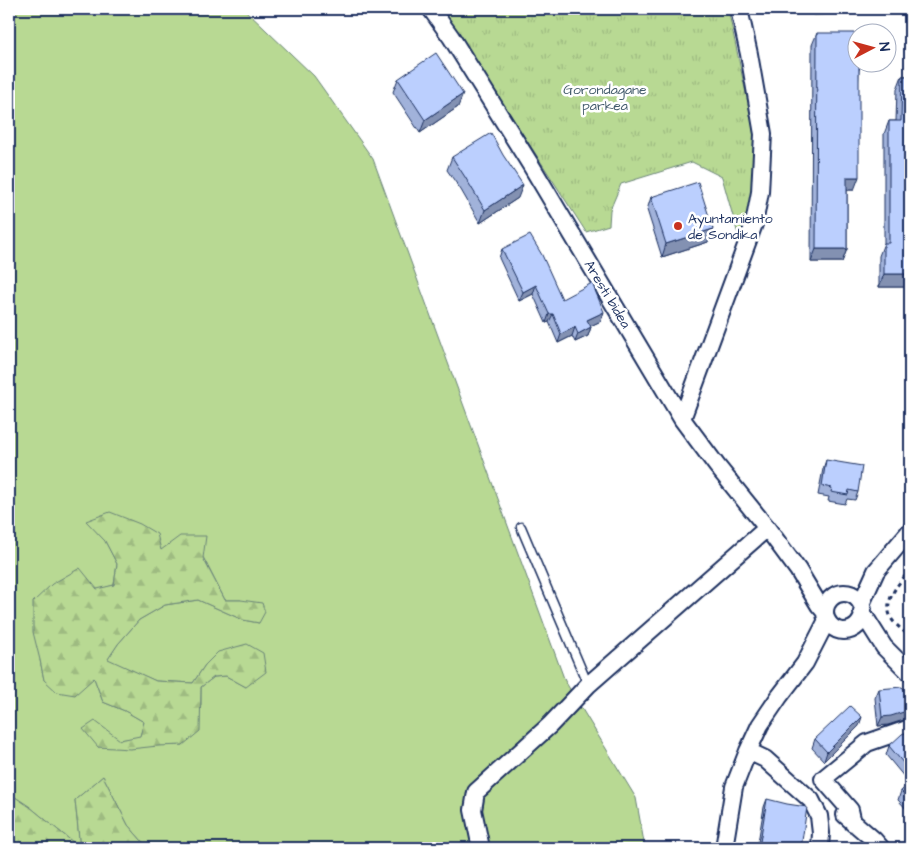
<svg xmlns="http://www.w3.org/2000/svg" width="919" height="857" font-family="'Architects Daughter',sans-serif">
  <style>
    .green { fill: #b8d993; stroke: #6a8478; fill-rule: evenodd }
    .forest { fill: url(#forest-firs); stroke: #6a8478 }
    .park { fill: url(#park-tufts); stroke: #6a8478 }
    .lines { fill: none; stroke-linecap: round; stroke-linejoin: round }
    .lane-casing { stroke: #1b2f5e; stroke-width: 11 }
    .street-casing { stroke: #1b2f5e; stroke-width: 20 }
    .path { stroke: #1b2f5e; stroke-width: 3; stroke-dasharray: 4 4; stroke-linecap: butt }
    .lane { stroke: #fff; stroke-width: 8 }
    .street { stroke: #fff; stroke-width: 16 }
    .wall { fill: #a1b2da; stroke: #1b2f5e }
    .shaded-wall { fill: #8391b2; stroke: #1b2f5e }
    .building { fill: #bbcffe; stroke: #1b2f5e }
    .poi-dot { fill: #c8321e; stroke: #fff; stroke-width: 2 }
    .labels { text-anchor: middle; stroke-width: 5; stroke-linejoin: round; paint-order: stroke }
    .park-label { font-size: 14px; fill: #425a6b; stroke: #fff }
    .poi-label { font-size: 14px; fill: #1b2f5e; stroke: #fff; text-anchor: start }
    .street-label { font-size: 14px; fill: #1b2f5e; stroke: #fff }
  </style>
  <defs>
    <pattern id="forest-firs" width="22" height="20" patternUnits="userSpaceOnUse" patternTransform="scale(1.25)"><rect width="22" height="20" fill="#b8d993"/><path d="M5 1l3.5 6h-7zM16 11l3.5 6h-7z" fill="#9ebb81"/></pattern>
    <pattern id="park-tufts" width="24" height="20" patternUnits="userSpaceOnUse" patternTransform="scale(1.25)"><rect width="24" height="20" fill="#b8d993"/><path d="M3 7l-1-3M5 7V3M7 7l1-3M15 17l-1-3M17 17v-4M19 17l1-3" fill="none" stroke="#9ebb81"/></pattern>
  </defs>
  <rect width="100%" height="100%" fill="#fff"/>
  <filter id="ink" filterUnits="userSpaceOnUse"><feTurbulence type="fractalNoise" baseFrequency=".02" numOctaves="2"/><feDisplacementMap in="SourceGraphic" scale="10" xChannelSelector="R" yChannelSelector="G"/><feConvolveMatrix kernelMatrix="1 2 1 2 8 2 1 2 1" color-interpolation-filters="sRGB"/></filter>
  <g filter="url(#ink)">
    <path class="green" d="M9,9h235l70,67 59,83 192,522 71,117 9,50h-497l-20,-23 -25,-49 -28,24 5,48 -50,-41 -21,-14zM87,521l74,29 42,7 22,43h16l18,23 -16,-3 -45,-20 -33,5 -26,15 -21,24 -11,16 49,21 37,2 12,-18 13,-13 28,35 -20,-11 -12,1 -13,10v18l-18,40 -85,2 22,-7 20,-3 4,-15 -19,-11 -22,-9 -9,-24 -50,2 -4,-20 57,-70 17,-5 3,-21 -12,-23z
      M803,9h69l-17,4 -41,2z"/>
    <path class="forest" d="M110,512l30,12 17,10 4,16 19,-14h26l-3,22 22,42h16l21,3 3,9 -6,11 -16,-3 -45,-20 -33,5 -26,15 -21,24 -10,15 48,22 37,2 12,-18 13,-13 29,-8 16,9 3,19 -20,15 -20,-11 -12,1 -13,10 -1,44 -17,14 -25,1 -28,3 -32,-2 -15,-18 12,-8 25,19 20,-4 4,-14 -19,-11 -22,-9 -9,-24 -19,17 -18,-3 -13,-12 -4,-20 -7,-28v-30l19,-18 28,-16 17,21 17,-4 3,-21 -12,-23 -19,-20z
      M103,776l25,49 20,23h-139v-55l21,14 50,41 -5,-48z"/>
    <path class="park" d="M442,9h286l27,127 -4,71 -12,31 -17,-61 -30,-15 -71,22 -11,26 -1,15 -23,7z"/>
    <g class="lines">
      <defs>
        <path id="lane" d="M521,527l67,158"/>
        <path id="street" d="M431,9l20,28 81,130 150,252 35,47 50,62 31,42 21,35 6,7
          M682,419l72,-195 6,-32 3,-58 -14,-80 -10,-45
          M825 612a19 19 0 1 1 38 0a19 19 0 1 1-38 0Z
          M861,604l15,-33 34,-40
          M862,612l22,35 26,26
          M748,751l17,8 46,41 8,16 2,17 -1,15
          M845,815l29,25 7,8
          M853,823l-3,-13 -27,-31 44,-36 43,-15
          M481,848l-8,-38 3,-18 74,-67 38,-40 179,-157
          M725,848v-6l9,-55 14,-36 12,-26 19,-28 26,-34 22,-43"/>
      </defs>
      <use href="#lane" class="lane-casing"/>
      <use href="#street" class="street-casing"/>
      <path class="path" d="M910,570c-11,13 -30,33 -17,51 5,6 12,11 17,16"/>
      <use href="#lane" class="lane"/>
      <use href="#street" class="street"/>
    </g>
    <path class="wall" d="M817,33l42,37 -5,120h-7v59l-5,13h-31l1,-217z
      M902,76h8v211h-31v-31l5,-13v-109l5,-13h7l1,-32z
      M398,79l60,28 -38,26 -27,-41z
      M452,157l66,41 -38,25 -19,-33 -14,-20z
      M651,197l57,45 -46,15 -15,-47z
      M502,249l60,50 39,22 -11,5 1,1 -3,9 -13,6 -3,-6 -14,7 -9,-21 -3,1 -13,-29 -14,7 -20,-43z
      M826,460l32,32 -3,8 -8,-1 -2,5 -17,-3 1,-4 -11,-2 5,-26z
      M910,600v9l-2,-2z
      M879,689l28,30 -19,6 -10,1 -3,-28z
      M859,726l-35,35 -12,-13 3,-9z
      M910,731v53l-24,-29 3,-9z
      M910,784v29l-12,-13 3,-9z
      M767,799l34,47v2h-44l7,-41z"/>
    <path class="shaded-wall" d="M856,9h16l-17,4z
      M857,62h5l-3,8z
      M463,94l-5,13 -38,26 5,-13z
      M847,177h12l-5,13h-12z
      M523,185l-5,13 -38,25 5,-13z
      M713,229l-5,13 -46,15 4,-13z
      M816,249h31l-5,13h-31z
      M884,274h26v13h-31z
      M536,285l-3,9 -14,7 4,-9z
      M604,312l-3,9 -17,8 3,-9z
      M549,314h4l-4,8 -3,1z
      M575,327l-3,9 -14,7 3,-9z
      M591,327l-3,9 -13,6 3,-8z
      M910,710l-3,9 -19,6 -10,1 4,-9z
      M862,717l-3,9 -35,35 3,-9z"/>
    <path class="building" d="M817,33h39v29h3v115h-12v72h-31z
      M436,53l27,41 -38,26 -27,-41z
      M902,76h8v198h-26v-31h5v-122h12z
      M491,133l12,22 20,30 -38,25 -20,-33 -13,-20z
      M698,182l15,47 -47,15 -15,-47z
      M530,235l12,20 20,44 30,-16 12,29 -17,8 4,7 -13,7 -3,-7 -14,7 -8,-20h-4l-13,-29 -13,7 -21,-43z
      M826,460l36,6 -4,26 -9,-2 -1,5 -17,-3 1,-4 -10,-2z
      M902,687l5,5 3,18 -19,6 -9,1 -3,-28z
      M850,706l12,11 -35,35 -12,-13z
      M910,731v40l-21,-25 13,-12z
      M910,784v16l-9,-9z
      M767,799l20,5 20,3 -6,41h-42z"/>
  </g>
  <circle class="poi-dot" cx="678" cy="226" r="5"/>
  <g class="labels">
    <g class="park-label">
      <text x="605" y="94">Gorondagane<tspan x="605" dy="16">parkea</tspan></text>
    </g>
    <g class="poi-label">
      <text x="688" y="223">Ayuntamiento<tspan x="688" dy="16">de Sondika</tspan></text>
    </g>
    <g class="street-label">
      <text transform="translate(608 294) rotate(59)" y="5">Aresti bidea</text>
    </g>
  </g>
  <rect width="919" height="857" fill="none" stroke="#fff" stroke-width="30"/>
  <rect x="15" y="15" width="889" height="827" fill="none" stroke="#1b2f5e" stroke-width="2" filter="url(#ink)"/>
  <g transform="translate(872 48) rotate(84)"><circle r="24" fill="#ffffff" stroke="#a4acbf"/>
  <path d="M0-4L9 19L0 12L-9 19Z" fill="#c8321e"/>
  <text y="-8" font-size="14" font-weight="bold" text-anchor="middle" fill="#1b2f5e">N</text>
  </g>
</svg>
